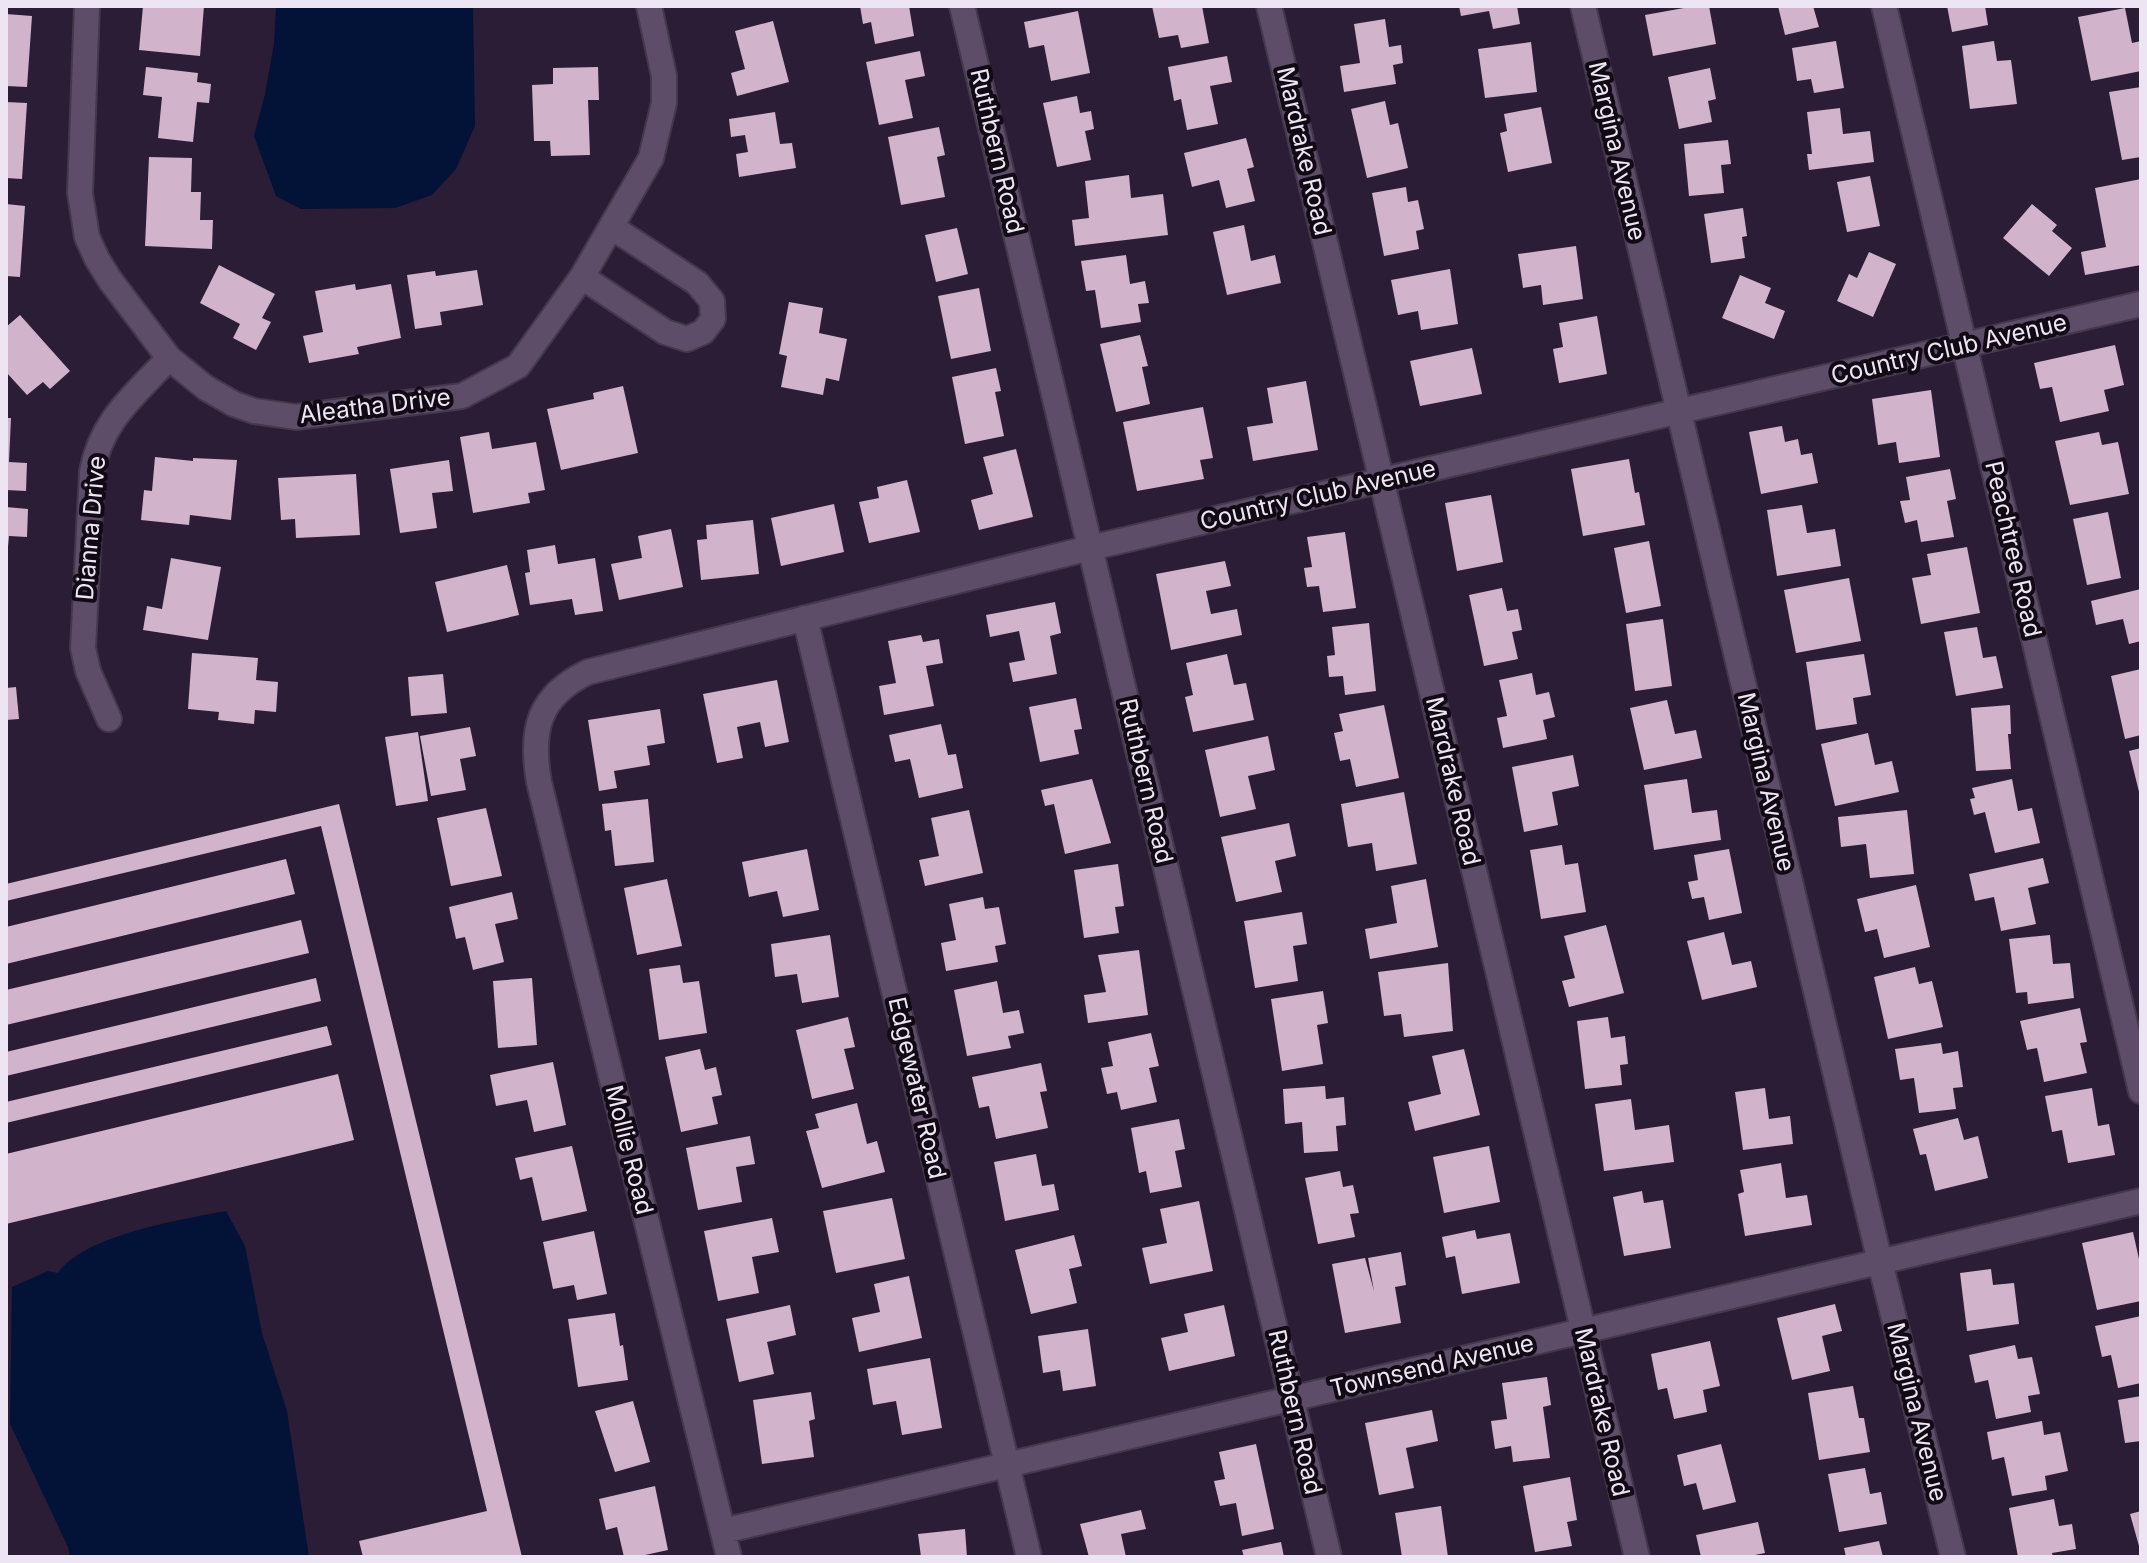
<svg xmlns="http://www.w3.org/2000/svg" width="2147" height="1563" font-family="Inter,sans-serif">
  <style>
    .water { fill: #031237 }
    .building { fill: #d1b3cb }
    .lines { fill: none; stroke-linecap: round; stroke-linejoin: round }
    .minor-casing { stroke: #44384c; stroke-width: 28 }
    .minor { stroke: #5d4d69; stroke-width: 24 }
    .labels { text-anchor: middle; stroke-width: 8; stroke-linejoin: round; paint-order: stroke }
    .street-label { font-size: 24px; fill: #ede4f4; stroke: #110a15 }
  </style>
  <rect width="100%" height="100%" fill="#2b1d35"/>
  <path class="water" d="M276,6h197l2,120 -19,43 -24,26 -37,13 -94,1 -25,-13 -22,-60 11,-42 9,-50z
    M226,1211l19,35 17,87 25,78 22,146h-239l-2,-10 -58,-123 2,-137 36,-16 10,2c26,-38 125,-54 168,-62z"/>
  <path class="building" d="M143,6h61l-4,50 -61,-6z
    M860,6h49l5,30 -39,8 -4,-22 -8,2z
    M1152,6h50l7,37 -28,5 -3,-13 -19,3z
    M1459,6h58l3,18 -27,5 -4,-18 -28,5z
    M1695,6h14l7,38 -63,12 -8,-41z
    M1778,6h35l6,21 -34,8z
    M1947,6h38l3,19 -36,7z
    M2125,8l7,35 9,-2v30l-50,10 -13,-64z
    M1078,11l12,62 -39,8 -7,-36 -15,3 -5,-26z
    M6,14l26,2 -5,71 -21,-1z
    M1385,19l4,28 12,-2 2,18 -10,2 3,19 -52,8 -4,-26 20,-3 -6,-39z
    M773,21l16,61 -52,14 -6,-23 14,-4 -10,-38z
    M1836,41l8,47 -30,5 -3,-14 -14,2 -5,-33z
    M1994,41l3,20 14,-1 6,44 -47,5 -8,-63z
    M1531,42l6,50 -52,6 -7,-49z
    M920,51l5,25 -20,4 8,38 -34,7 -13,-63z
    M1227,56l5,26 -22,4 8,38 -31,6 -6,-31 -7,2 -6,-34z
    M146,67l52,6 -1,9 14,2 -2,19 -12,-1 -4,40 -35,-4 4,-41 -19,-2z
    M598,67l1,33h-11l2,55 -39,1 -1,-15h-16l-2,-56 21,-1v-16z
    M1710,68l6,31 -8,2 4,21 -33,7 -11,-52z
    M2141,87v70l-19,3 -13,-68z
    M1077,96l3,17 11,-2 3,18 -9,2 6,29 -34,7 -14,-64z
    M1385,101l5,24 8,-2 10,45 -41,10 -16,-69z
    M6,102l21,1 -5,76 -16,-1z
    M1541,107l11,56 -44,9 -8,-39 7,-2 -3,-17z
    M1840,108l3,26 27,-3 4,31 -65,8 -2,-16h5l-5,-42z
    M775,112l5,32 12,-1 4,25 -57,9 -3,-23 12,-2 -3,-17 -14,2 -2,-18z
    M939,127l6,28 -8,2 8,40 -44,8 -13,-68z
    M1246,138l8,29 -7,2 8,32 -29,7 -7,-28 -27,7 -8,-34z
    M1728,140l3,24 -10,1 3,28 -35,3 -5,-52z
    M149,157l43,1 -1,34h10l-1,28h13l-1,29 -67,-3z
    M1129,175l2,23 32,-4 5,41 -93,11 -3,-26 17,-2 -4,-37z
    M1870,176l10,50 -33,6 -10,-50z
    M2141,179v86l-56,10 -4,-23 25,-5 -11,-59z
    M1406,187l2,15 10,-2 6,29 -8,2 3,18 -35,7 -12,-63z
    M6,204l19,2 -5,71 -14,-1z
    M2032,204l25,21 -5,6 20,17 -23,28 -46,-38z
    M1743,208l4,28 -5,1 3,21 -34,5 -7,-49z
    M1244,225l7,36 24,-6 6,28 -54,12 -14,-63z
    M957,228l11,46 -32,8 -11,-47z
    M1576,246l7,53 -40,6 -2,-20 -18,3 -5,-34z
    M1869,252l27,12 -23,53 -36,-16 12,-27 8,4z
    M1126,255l4,29 15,-3 4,22 -11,1 3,18 -40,6 -6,-38 -9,1 -5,-30z
    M219,265l56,29 -13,24 9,4 -15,28 -23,-12 7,-14 -40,-21z
    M1450,269l8,55 -37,6 -3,-19 -20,4 -7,-35z
    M477,270l6,35 -43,7 2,13 -27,4 -8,-54 28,-4 1,5z
    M1740,275l31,13 -6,15 20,8 -11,28 -52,-21z
    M355,284l1,6 35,-6 10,54 -44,9 2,7 -50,9 -6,-27 20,-4 -8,-41z
    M979,288l12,63 -40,8 -13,-63z
    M789,302l34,6 -4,25 28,6 -8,42 -13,-3 -3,17 -42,-8 6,-31 -8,-2z
    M20,315l50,56 -20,18 -7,-7 -16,13 -21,-23v-45z
    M1597,316l10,58 -48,9 -6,-34 10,-2 -4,-24z
    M1140,335l8,31 -6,1 8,37 -34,8 -16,-68z
    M2115,345l9,40 -20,5 5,21 -49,11 -8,-35 -12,2 -6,-26z
    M1472,348l10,46 -62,12 -10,-45z
    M996,368l5,23 -6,1 9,44 -39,8 -13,-67z
    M1306,381l12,69 -65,11 -6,-34 26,-4 -6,-35z
    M623,386l15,67 -77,17 -14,-61 47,-10 -1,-6z
    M1931,390l9,67 -41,6 -3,-21 -18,3 -6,-46z
    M1203,407l10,51 -13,2 4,19 -67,12 -14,-69z
    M6,418h5l-2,44 18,1 -1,28 -20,-1z
    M1782,426l3,16 13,-3 3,16 11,-2 6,30 -57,11 -12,-62z
    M489,432l3,17 44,-7 9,48 -17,3 2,10 -57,10 -13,-76z
    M2099,432l3,13 16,-3 11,52 -59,11 -15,-64z
    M1016,449l17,68 -54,13 -8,-30 22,-6 -10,-37z
    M155,457l38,4v-3l44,2 -6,60 -41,-5 -1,10 -48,-5 3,-30 8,1z
    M1629,459l6,34 4,-1 6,33 -62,11 -12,-67z
    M449,460l4,31 -21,2 5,35 -37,5 -10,-64z
    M1950,469l6,30 -9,2 7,36 -33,5 -4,-22 -12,3 -5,-22 10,-1 -4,-23z
    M356,474l4,61 -64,3 -1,-19 -14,1 -3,-42z
    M907,480l13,52 -51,11 -10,-41 20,-4 -2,-11z
    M1491,495l12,67 -46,9 -12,-68z
    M834,504l10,48 -63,14 -10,-48z
    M1802,505l5,28 28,-4 6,37 -64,10 -10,-66z
    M6,507l22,2 -1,28 -18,-1 -1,11h-2z
    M2108,512l13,66 -34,7 -14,-66z
    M753,520l6,54 -58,6 -4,-40 10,-1 -1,-14z
    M671,529l12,58 -64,13 -8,-36 31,-6 -4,-22z
    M1345,532l11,76 -33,4 -4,-26 -12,1 -3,-19 8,-1 -5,-30z
    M1649,541l12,65 -35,7 -12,-65z
    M555,545l3,19 37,-6 8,53 -28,4 -3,-16 -42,6 -5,-32 5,-1 -3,-22z
    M1967,547l13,66 -59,11 -9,-46 19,-3 -4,-21z
    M171,558l50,9 -13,73 -65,-10 4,-24 15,3z
    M1225,561l6,25 -25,5 5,23 26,-5 5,26 -71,15 -15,-76z
    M507,565l12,50 -72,17 -12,-50z
    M1849,578l12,63 -65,12 -12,-63z
    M1502,588l5,23 11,-2 4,21 -10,2 6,27 -34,7 -15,-71z
    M2141,589v52l-12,3 -6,-25 -27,6 -5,-24z
    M1055,602l6,31 -11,3 7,38 -44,8 -4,-19 16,-3 -6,-29 -29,6 -4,-22z
    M1663,619l9,67 -37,5 -9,-67z
    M1369,623l7,68 -31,4 -2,-19 -14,1 -2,-21 8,-1 -3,-28z
    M1977,627l6,31 13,-2 7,32 -47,8 -12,-64z
    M921,635l2,7 16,-3 4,24 -17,3 8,40 -50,9 -5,-29 17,-3 -8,-42z
    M192,653l66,5 -2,22 22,2 -2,30 -21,-2 -1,14 -36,-4 1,-8 -31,-3z
    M1227,654l7,31 12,-2 8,37 -61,12 -8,-35 8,-2 -7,-32z
    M1864,654l7,41 -18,3 4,26 -41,6 -10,-68z
    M2141,669v66l-16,4 -14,-63z
    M1532,673l4,22 13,-3 6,25 -12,3 4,19 -44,9 -6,-30 10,-2 -8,-36z
    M443,674l4,39 -36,3 -3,-39z
    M777,680l12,62 -24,5 -5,-25 -23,5 6,31 -26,5 -14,-69z
    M16,687l3,32 -13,1v-32z
    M1076,698l6,31 -8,1 5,24 -39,8 -11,-55z
    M1667,700l8,34 21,-4 6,28 -58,12 -14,-62z
    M1384,705l15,73 -43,9 -6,-28 -10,2 -6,-28 9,-2 -4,-17z
    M2010,705l1,29h-3l3,35 -35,2 -5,-63z
    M660,709l5,34 -18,3 3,19 -36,6 3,17 -18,3 -11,-71z
    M941,724l7,31 8,-1 7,34 -44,10 -9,-39 -15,3 -6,-27z
    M470,727l6,29 -16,3 6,31 -35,6 -11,-60z
    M418,732l10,69 -32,5 -11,-69z
    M1868,733l7,32 17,-4 7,31 -64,14 -14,-62z
    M1268,736l7,34 -27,6 8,33 -36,8 -15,-67z
    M2141,748v48h-1l-11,-45z
    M1573,755l6,31 -27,6 6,33 -34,7 -12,-65z
    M1092,779l19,64 -46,11 -11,-50 -9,2 -4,-16z
    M1687,779l5,34 25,-3 4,30 -67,10 -10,-65z
    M2012,779l6,32 14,-3 8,35 -45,10 -10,-41 -11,3 -4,-16 5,-1 -3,-10z
    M1404,792l13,72 -41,7 -4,-28 -24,4 -7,-43z
    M648,799l6,63 -39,4 -4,-36 -6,1 -3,-27z
    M339,804l183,753h-159l-4,-16 128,-30 -166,-685 -315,75v-17z
    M486,808l16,68 -51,10 -14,-68z
    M969,810l14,63 -58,13 -6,-26 20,-4 -8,-38z
    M1907,810l7,64 -44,4 -4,-34 -25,3 -3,-30z
    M1289,823l7,33 -21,5 7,31 -46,10 -15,-65z
    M1562,845l3,20 13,-2 8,49 -45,7 -11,-69z
    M807,849l12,61 -36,7 -6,-26 -28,6 -7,-35z
    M1729,849l13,64 -33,7 -5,-23 -12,2 -4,-17 10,-2 -4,-25z
    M2043,858l6,25 -21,5 8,36 -35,7 -7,-34 -19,4 -6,-27z
    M286,859l9,35 -289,70v-37z
    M1118,864l6,42 -9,1 4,26 -35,5 -10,-68z
    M667,879l15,67 -45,9 -13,-67z
    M1426,879l12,68 -68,12 -5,-30 32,-6 -6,-37z
    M1916,885l14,62 -46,11 -7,-29 -12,3 -8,-33z
    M512,892l6,27 -23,5 9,38 -31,8 -8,-33 -9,2 -7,-32z
    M983,897l2,12 14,-2 7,37 -11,2 3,16 -52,9 -5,-28 15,-3 -7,-36z
    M1302,912l5,32 -14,2 5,35 -43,7 -11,-67z
    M301,920l8,33 -303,72v-35z
    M1606,925l18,68 -55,14 -7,-26 13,-3 -11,-42z
    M1724,932l8,33 19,-4 6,26 -55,13 -15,-59z
    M830,935l9,62 -37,6 -5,-29 -22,3 -4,-33z
    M2050,935l3,29 17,-1 4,35 -46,6 -1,-12 -11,1 -7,-54z
    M1139,950l9,65 -60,8 -4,-28 22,-3 -8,-37z
    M1448,963l5,68 -49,6 -3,-23 -17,2 -6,-44z
    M680,965l3,18 16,-2 8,52 -48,7 -10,-71z
    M1915,967l4,17 13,-3 11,46 -55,12 -14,-62z
    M316,978l5,23 -315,75v-24z
    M532,978l5,67 -39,3 -5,-67z
    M997,981l6,32 16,-3 5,23 -16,3 3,12 -44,8 -13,-66z
    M1323,991l5,32 -11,2 6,39 -41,7 -11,-72z
    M2080,1008l7,34 -7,1 7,30 -43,9 -7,-34 -10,2 -7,-29z
    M848,1017l7,30 -11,2 10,40 -42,10 -16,-69z
    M1608,1017l3,21 14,-2 3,28 -8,1 2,20 -37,4 -8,-68z
    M327,1026l5,19 -326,78v-21z
    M1151,1033l8,33 -10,2 8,34 -36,8 -4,-18 -10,2 -6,-26 12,-2 -5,-24z
    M1941,1043l2,11 15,-3 5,36 -10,1 3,21 -37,4 -5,-35 -14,2 -5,-31z
    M700,1049l5,21 11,-3 6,28 -10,2 6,27 -37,8 -16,-75z
    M1464,1049l16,66 -65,16 -7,-29 33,-8 -9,-38z
    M553,1062l13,63 -32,7 -7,-32 -31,6 -6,-31z
    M1041,1063l6,28 -7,1 8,36 -52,11 -7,-33 -10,2 -7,-31z
    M338,1074l16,66 -348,84v-70z
    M1325,1086l1,13 18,-2 2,28 -10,1 2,25 -34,2 -2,-31 -17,2 -2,-35z
    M1765,1088l4,31 21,-3 3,28 -50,6 -8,-58z
    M2092,1088l6,38 11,-2 6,31 -47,8 -6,-33 -10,2 -7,-36z
    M1631,1099l4,31 34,-5 5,37 -70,9 -9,-67z
    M857,1103l10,41 10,-3 8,31 -63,16 -16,-57 13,-3 -4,-14z
    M1958,1118l6,22 14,-4 10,42 -53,13 -9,-37 -6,1 -7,-26z
    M1179,1119l6,30 -10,2 7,36 -32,6 -4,-22 -7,2 -8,-45z
    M750,1136l5,28 -19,3 6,35 -44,8 -12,-62z
    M572,1146l15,65 -45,10 -10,-44 -12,3 -5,-22z
    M1489,1146l11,56 -56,11 -11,-56z
    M1036,1154l6,32 12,-2 5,26 -54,11 -11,-59z
    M1781,1163l5,35 21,-3 5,30 -67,11 -7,-42 6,-2 -4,-22z
    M1340,1171l3,16 10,-2 6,28 -9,1 5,23 -37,7 -13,-66z
    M1642,1191l2,12 19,-3 8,48 -47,8 -11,-59z
    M892,1198l13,61 -69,14 -13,-62z
    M1199,1201l14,70 -63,13 -8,-36 25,-5 -7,-34z
    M772,1218l7,34 -27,5 7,36 -41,8 -14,-70z
    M1475,1230l2,9 33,-6 10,50 -58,11 -7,-38 -9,2 -4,-21z
    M594,1231l13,63 -30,6 -3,-15 -21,4 -10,-47z
    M2133,1232l8,36v33l-44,9 -15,-67z
    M1074,1235l8,31 -13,3 8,34 -46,11 -16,-64z
    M1401,1252l5,33 -11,2 6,36 -56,10 -13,-69 33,-6 9,33 -6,-33z
    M1991,1269l2,16 21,-2 5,41 -52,7 -7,-58z
    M909,1276l13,62 -63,14 -7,-34 28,-6 -6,-28z
    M1835,1304l7,27 -20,5 8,35 -38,9 -15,-62z
    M790,1305l6,30 -29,7 7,32 -35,8 -13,-63z
    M1224,1305l11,51 -66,15 -8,-33 27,-6 -4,-18z
    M615,1313l5,33 3,-1 5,35 -50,7 -10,-68z
    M2141,1316v67l-23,5 -7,-33 -9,2 -7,-31z
    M1088,1329l8,57 -33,5 -3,-21 -17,3 -5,-37z
    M1710,1341l10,45 -17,4 4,22 -33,7 -7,-31 -9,2 -7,-36z
    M2015,1345l3,14 14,-2 8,37 -12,2 3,16 -35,7 -8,-39 -13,3 -6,-28z
    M930,1358l12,70 -40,7 -6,-34 -23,4 -6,-36z
    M1547,1377l4,28 -8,2 7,51 -37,4 -2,-16 -16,3 -4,-28 16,-2 -5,-36z
    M1853,1386l6,32h5l6,34 -51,8 -11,-67z
    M811,1392l4,27 -6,2 5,36 -52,7 -9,-64z
    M2141,1396v45l-16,2 -7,-43z
    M633,1401l17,61 -35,10 -20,-61z
    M1432,1410l6,31 -32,7 8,40 -35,7 -14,-72z
    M2042,1421l2,14 16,-3 8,39 -23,5 2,14 -35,6 -8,-39 -12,3 -5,-28z
    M1256,1444l18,85 -32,7 -6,-33 -16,3 -6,-25 11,-2 -6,-27z
    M1721,1444l15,58 -33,8 -7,-27 -12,3 -7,-31z
    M1865,1468l5,26 11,-2 6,32 -48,8 -11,-58z
    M1570,1477l7,43 -10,2 5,24 -37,6 -12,-66z
    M655,1486l13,64 -32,7h-12l-7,-30 -11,3 -7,-31z
    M2054,1499l5,27 13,-2 4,25 -24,4 1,4h-35l-9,-49z
    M1441,1506l7,51h-46l-7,-44z
    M1141,1510l5,19 -25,5 5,23h-37l-9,-33z
    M2141,1511v35h-2l-9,-32z
    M1758,1522l7,31 -20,4h-44l-5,-22z
    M965,1529l2,28h-46l-3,-23z
    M1879,1541l4,16h-37l-2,-9z
    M1281,1542l3,15h-40l-2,-7z"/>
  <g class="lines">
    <defs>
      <path id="minor" d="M87,6l-7,187 7,44 10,22 13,21 59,78 37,30 28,16 20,7 42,6 166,-21 56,-30 64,-89 69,-119 13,-55v-27l-15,-70
        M962,6l367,1551
        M1269,6l368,1551
        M1583,6l297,1256 73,295
        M1884,6l257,1085
        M582,277l83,55 22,7 16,-7 10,-13 -1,-18 -15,-18 -84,-55
        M805,618l224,939
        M109,719l-21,-48 -5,-23 9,-176c9,-52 43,-77 77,-114
        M723,1531l1418,-330
        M729,1557l-190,-775c-9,-52 -1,-86 49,-110l502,-124 1051,-244"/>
    </defs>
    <use href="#minor" class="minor-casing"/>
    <use href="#minor" class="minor"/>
  </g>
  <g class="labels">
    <g class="street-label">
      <text transform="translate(997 151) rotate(77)" y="8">Ruthbern Road</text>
      <text transform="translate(1304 151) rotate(77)" y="8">Mardrake Road</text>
      <text transform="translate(1617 151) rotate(77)" y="8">Margina Avenue</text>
      <text transform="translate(1949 349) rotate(-13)" y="8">Country Club Avenue</text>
      <text transform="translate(375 406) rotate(-7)" y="8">Aleatha Drive</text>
      <text transform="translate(1318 495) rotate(-13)" y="8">Country Club Avenue</text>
      <text transform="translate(91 528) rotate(-85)" y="8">Dianna Drive</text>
      <text transform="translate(2013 549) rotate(77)" y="8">Peachtree Road</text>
      <text transform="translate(1146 781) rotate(77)" y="8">Ruthbern Road</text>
      <text transform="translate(1453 781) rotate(77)" y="8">Mardrake Road</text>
      <text transform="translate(1766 782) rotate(77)" y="8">Margina Avenue</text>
      <text transform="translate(917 1088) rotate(77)" y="8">Edgewater Road</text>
      <text transform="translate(629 1150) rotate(76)" y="8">Mollie Road</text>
      <text transform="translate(1432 1366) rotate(-13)" y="8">Townsend Avenue</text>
      <text transform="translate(1295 1412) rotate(77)" y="8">Ruthbern Road</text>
      <text transform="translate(1602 1412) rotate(77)" y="8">Mardrake Road</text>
      <text transform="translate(1917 1412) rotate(76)" y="8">Margina Avenue</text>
    </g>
  </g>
  <rect width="2147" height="1563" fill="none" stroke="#ede4f4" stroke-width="16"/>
</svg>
